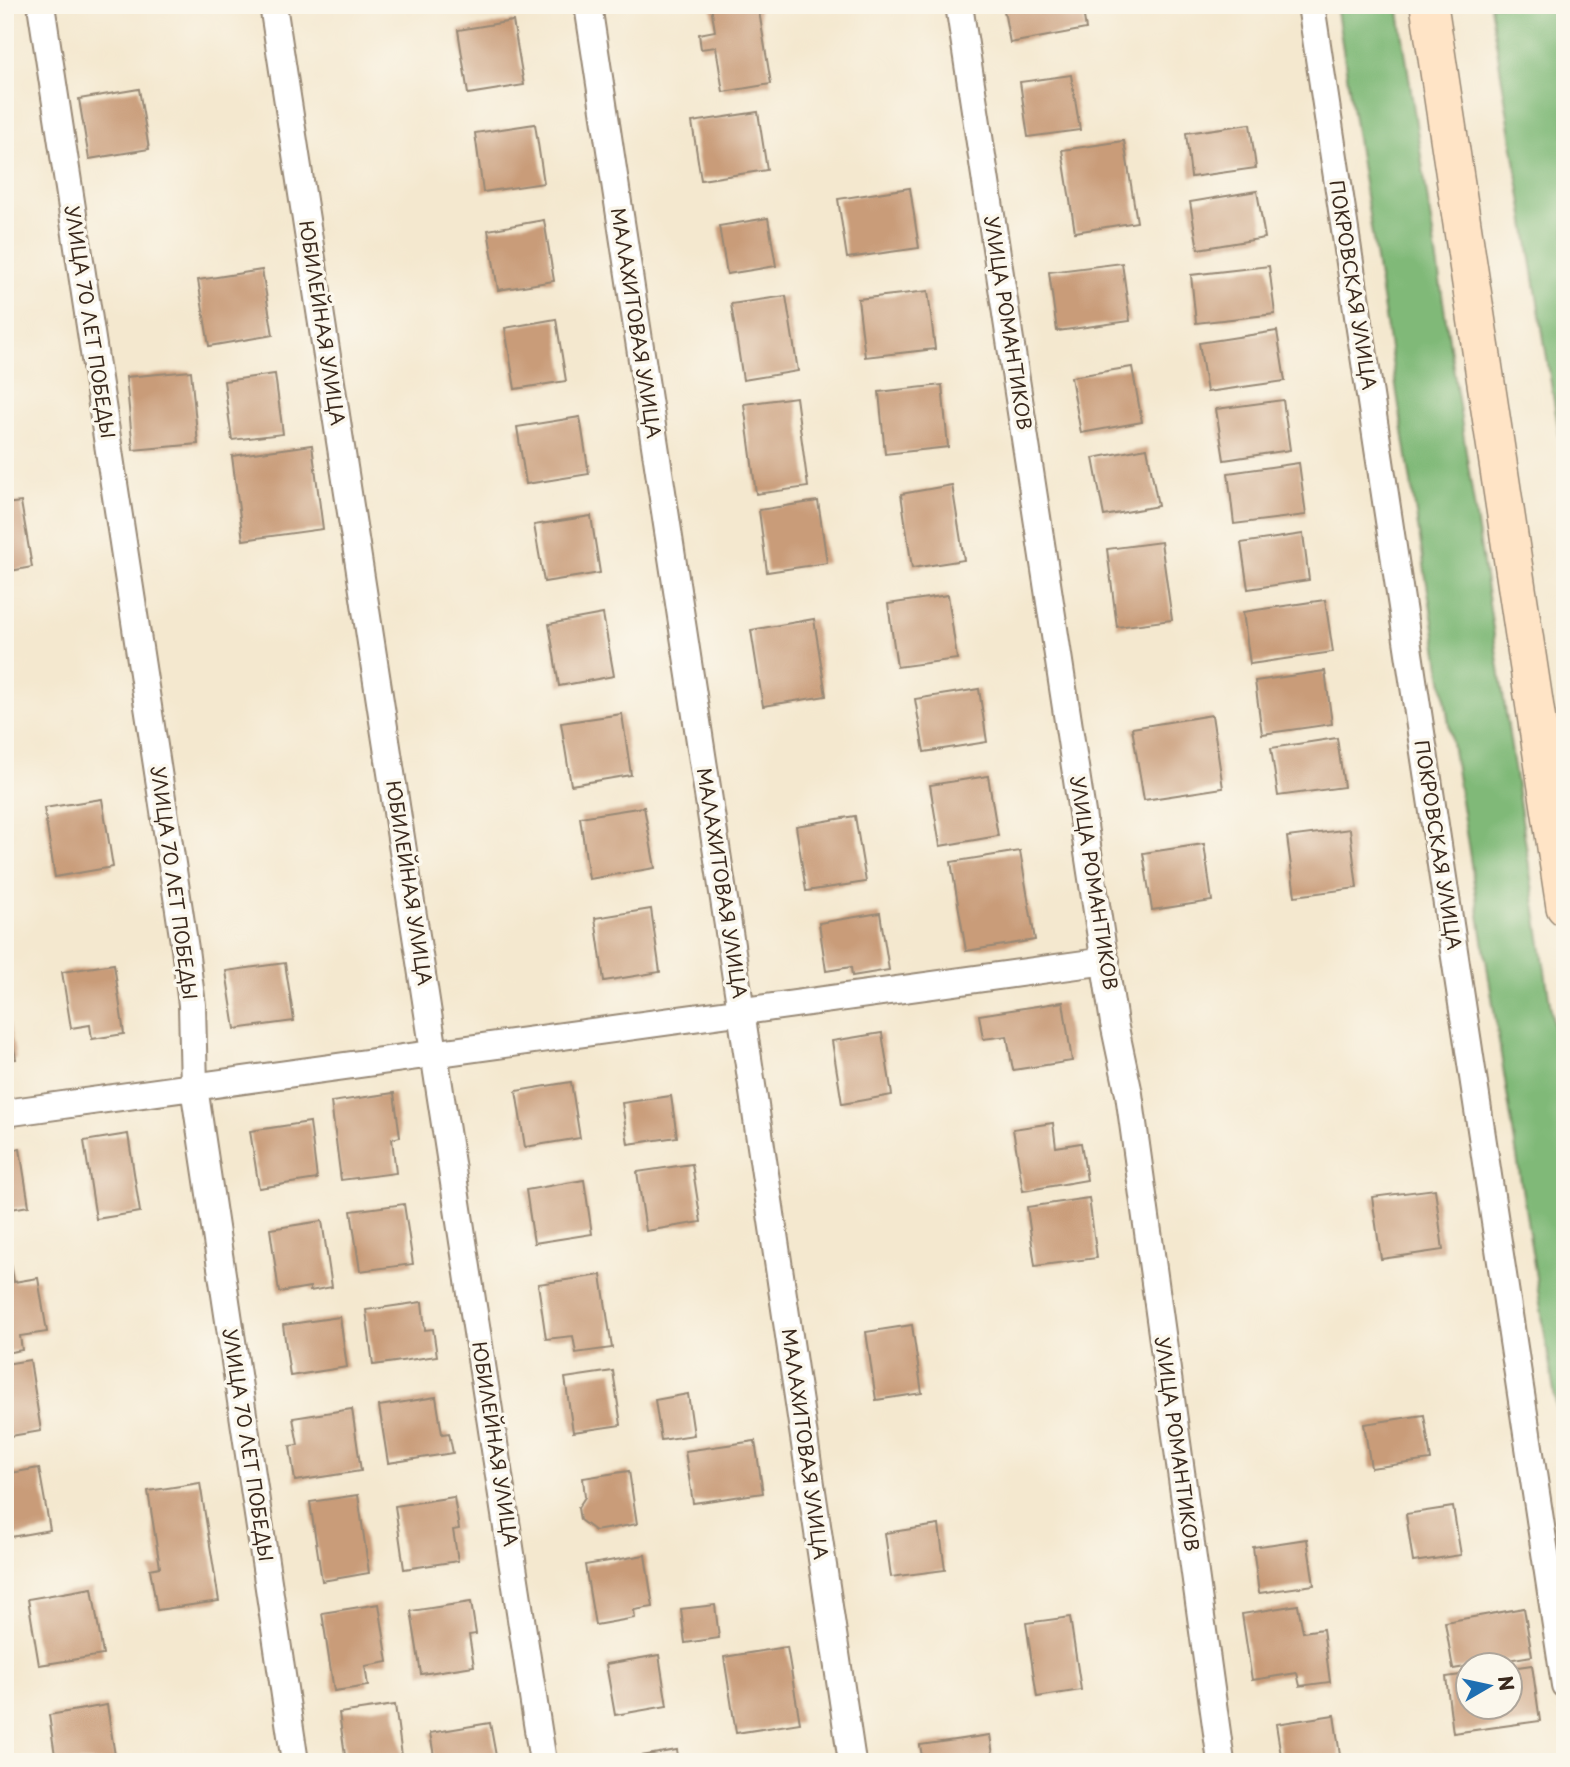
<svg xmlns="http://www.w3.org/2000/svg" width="1570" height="1767" font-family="'Playpen Sans',sans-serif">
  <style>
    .forest { fill: #80b978; stroke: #5e724b; stroke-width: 2 }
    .building { fill: #c99c79 }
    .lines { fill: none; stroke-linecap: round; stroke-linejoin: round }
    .street-casing { stroke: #988976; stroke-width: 30 }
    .secondary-casing { stroke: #988976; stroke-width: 40 }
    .street { stroke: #fff; stroke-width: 26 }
    .secondary { stroke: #ffe4c6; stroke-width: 37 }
    .labels { text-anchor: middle; stroke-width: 7; stroke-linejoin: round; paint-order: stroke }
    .street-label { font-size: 19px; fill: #3b2a1e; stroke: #fbf7ec }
  </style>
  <rect width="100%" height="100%" fill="#fbf7ec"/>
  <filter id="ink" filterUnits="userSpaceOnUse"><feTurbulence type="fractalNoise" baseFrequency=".0143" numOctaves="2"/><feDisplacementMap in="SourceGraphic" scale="14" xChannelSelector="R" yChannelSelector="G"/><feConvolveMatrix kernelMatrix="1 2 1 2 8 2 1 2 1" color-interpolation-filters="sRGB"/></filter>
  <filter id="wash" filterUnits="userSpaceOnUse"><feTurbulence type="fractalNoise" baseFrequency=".00686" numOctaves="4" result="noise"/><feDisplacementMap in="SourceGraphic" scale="28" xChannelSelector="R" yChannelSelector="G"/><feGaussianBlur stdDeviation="1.57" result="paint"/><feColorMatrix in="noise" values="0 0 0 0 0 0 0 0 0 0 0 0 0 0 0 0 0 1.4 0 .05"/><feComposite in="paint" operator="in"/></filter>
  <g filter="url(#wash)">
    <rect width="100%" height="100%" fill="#f4e8cf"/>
    <path class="forest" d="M1336,5h62l167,1097v360z
      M1490,5h75v465z"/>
    <g id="blocks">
      <path class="building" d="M717,5h41l13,79 -48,8 -7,-45 -15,2 -2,-15 16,-3 -4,-25z
        M1003,5h79l4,24 -76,14z
        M513,21l11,64 -56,9 -10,-64z
        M1071,75l9,55 -52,7 -8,-55z
        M139,89l10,60 -60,10 -10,-60z
        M758,112l9,58 -66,10 -9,-58z
        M535,124l9,59 -61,9 -8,-59z
        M1250,124l6,44 -65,9 -5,-44z
        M1124,141l13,81 -62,10 -13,-82z
        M910,188l9,60 -72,10 -9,-59z
        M1257,191l8,47 -67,11 -8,-47z
        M768,218l8,48 -49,8 -8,-48z
        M544,220l10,61 -56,9 -10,-60z
        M1122,263l8,58 -73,10 -8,-59z
        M1269,266l6,48 -79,9 -5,-48z
        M262,270l11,65 -64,11 -11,-66z
        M928,291l7,58 -70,8 -7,-58z
        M786,296l12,75 -55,9 -12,-76z
        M556,319l10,62 -51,8 -10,-61z
        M1277,331l8,50 -78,11 -8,-49z
        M1132,367l10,55 -61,11 -10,-56z
        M191,371l7,73 -65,6 -7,-73z
        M275,374l8,60 -51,6 -8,-59z
        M942,385l6,62 -63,7 -6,-62z
        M796,397l12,90 -52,7 -12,-90z
        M1283,400l7,50 -66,10 -8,-51z
        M580,417l9,57 -63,10 -9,-57z
        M312,445l11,84 -80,11 -11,-84z
        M1147,448l11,58 -54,10 -11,-58z
        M1299,463l7,52 -72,9 -6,-51z
        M952,485l12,75 -52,8 -11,-74z
        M818,501l9,62 -60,9 -8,-62z
        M21,502l11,65 -27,5v-68z
        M591,516l9,57 -56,9 -10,-57z
        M1303,534l6,46 -61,9 -7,-46z
        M1161,542l11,78 -55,7 -10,-78z
        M948,595l9,64 -60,8 -9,-63z
        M1325,600l8,52 -83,12 -7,-52z
        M603,614l11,62 -55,10 -10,-62z
        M814,619l12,77 -63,10 -12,-76z
        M1325,671l7,53 -70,10 -7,-53z
        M979,689l8,53 -63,10 -9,-53z
        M622,714l9,61 -60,10 -10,-62z
        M1212,715l11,73 -79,12 -12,-72z
        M1337,738l7,49 -66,9 -7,-48z
        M988,776l10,60 -58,10 -10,-61z
        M102,799l11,68 -58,10 -11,-69z
        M644,807l11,61 -66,11 -9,-62z
        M855,816l11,66 -60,9 -10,-65z
        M1350,829l7,59 -62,8 -8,-59z
        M1204,844l8,57 -60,9 -9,-57z
        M1020,851l15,89 -69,11 -15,-89z
        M651,909l9,63 -56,9 -9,-63z
        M880,913l9,57 -37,6 -1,-9 -25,4 -7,-48z
        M285,963l9,58 -59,8 -9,-58z
        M114,964l10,70 -32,5 -2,-14 -19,3 -9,-56z
        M5,1000l11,59 -11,1z
        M1063,1002l9,59 -59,9 -6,-34 -24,3 -4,-24z
        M882,1033l10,62 -50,9 -10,-63z
        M571,1082l9,56 -55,9 -9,-56z
        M394,1093l6,44 -8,2 4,34 -55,7 -10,-78z
        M671,1096l6,41 -49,7 -6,-41z
        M310,1122l7,57 -58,9 -9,-57z
        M1053,1123l3,24 25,-4 6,37 -64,11 -10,-62z
        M128,1134l12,78 -44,7 -12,-78z
        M20,1149l9,57 -24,4v-59z
        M692,1164l9,58 -55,9 -9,-59z
        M584,1180l8,54 -58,9 -8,-53z
        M1435,1189l8,61 -62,9 -9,-62z
        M1089,1198l8,60 -62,8 -8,-59z
        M404,1204l9,60 -53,7 -9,-60z
        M322,1221l10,66 -22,4v-4l-31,5 -9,-63z
        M8,1244l6,38 24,-4 9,54 -27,4 2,14 -17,3v-108z
        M601,1275l11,73 -36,5 -3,-17 -27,3 -8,-55z
        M422,1302l3,28 8,-1 4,27 -64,9 -7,-55z
        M340,1317l7,50 -57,9 -7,-51z
        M912,1325l10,68 -46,7 -10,-68z
        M30,1360l11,71 -36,6v-73z
        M613,1371l8,54 -48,7 -8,-54z
        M688,1394l6,41 -33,5 -6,-40z
        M436,1397l6,37 7,-1 4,20 -65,10 -9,-57z
        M352,1409l9,62 -66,10 -5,-35 8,-1 -5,-27z
        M1424,1415l7,45 -60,8 -7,-44z
        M755,1441l8,52 -70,10 -8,-52z
        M39,1468l11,62 -45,8v-64z
        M629,1471l8,53 -42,7 -15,-11 -2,-12 7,-11 -2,-19z
        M200,1483l19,118 -62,9 -7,-41 10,-2 -12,-76z
        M358,1495l11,78 -47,8 -12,-79z
        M454,1497l5,32 -6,1 5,31 -54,8 -9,-63z
        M1453,1507l8,48 -48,7 -7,-48z
        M939,1525l6,45 -54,7 -6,-44z
        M1307,1539l7,46 -55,8 -6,-46z
        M645,1555l8,52 -19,3 1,8 -40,7 -10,-60z
        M92,1588l11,67 -64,10 -11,-66z
        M471,1602l5,32 -7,1 5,31 -53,8 -10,-63z
        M379,1604l9,58 -23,4 3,20 -34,5 -12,-78z
        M715,1605l4,33 -34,5 -4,-34z
        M1298,1605l5,27 20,-3 7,53 -30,4 -3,-13 -45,7 -10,-66z
        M1524,1608l8,48 -79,13 -8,-47z
        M1070,1617l11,73 -44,7 -11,-74z
        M787,1647l13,76 -64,10 -12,-76z
        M659,1655l8,51 -52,9 -9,-51z
        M1532,1665l8,56 -87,12 -7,-56 22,-3v34h42v-40z
        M107,1705l9,57h-60l-7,-47z
        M395,1705l7,51 -38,6h-18l-7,-49z
        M1334,1715l7,47h-59l-6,-38z
        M490,1723l6,33 -7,1 1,5h-55l-5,-29z
        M990,1735l4,27h-71l-3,-17z
        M677,1750l2,12h-62v-2z"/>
    </g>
  </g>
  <g filter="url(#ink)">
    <use href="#blocks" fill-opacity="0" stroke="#988976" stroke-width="2"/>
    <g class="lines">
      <defs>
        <path id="street" d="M41,5l144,944 7,56 2,82 101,675
          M273,5l270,1757
          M588,5l153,1006 111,751
          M959,5l155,1018 15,71 92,668
          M1311,5l254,1680
          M5,1113l1101,-152"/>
        <path id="secondary" d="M1429,5l136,902"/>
      </defs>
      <use href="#street" class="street-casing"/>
      <use href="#secondary" class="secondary-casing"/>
      <use href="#street" class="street"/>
      <use href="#secondary" class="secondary"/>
    </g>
  </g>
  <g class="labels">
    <g class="street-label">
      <text transform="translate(1353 285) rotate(81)" y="7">ПОКРОВСКАЯ УЛИЦА</text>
      <text transform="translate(90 322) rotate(81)" y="7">УЛИЦА 70 ЛЕТ ПОБЕДЫ</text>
      <text transform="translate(322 323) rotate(81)" y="7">ЮБИЛЕЙНАЯ УЛИЦА</text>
      <text transform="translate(636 323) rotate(81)" y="7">МАЛАХИТОВАЯ УЛИЦА</text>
      <text transform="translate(1008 323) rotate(81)" y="7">УЛИЦА РОМАНТИКОВ</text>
      <text transform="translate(1438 845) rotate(81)" y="7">ПОКРОВСКАЯ УЛИЦА</text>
      <text transform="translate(174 883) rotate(82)" y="7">УЛИЦА 70 ЛЕТ ПОБЕДЫ</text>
      <text transform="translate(409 883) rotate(81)" y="7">ЮБИЛЕЙНАЯ УЛИЦА</text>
      <text transform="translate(722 883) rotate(81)" y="7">МАЛАХИТОВАЯ УЛИЦА</text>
      <text transform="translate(1094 883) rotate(81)" y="7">УЛИЦА РОМАНТИКОВ</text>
      <text transform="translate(495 1444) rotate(81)" y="7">ЮБИЛЕЙНАЯ УЛИЦА</text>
      <text transform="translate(805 1444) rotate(82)" y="7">МАЛАХИТОВАЯ УЛИЦА</text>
      <text transform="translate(1177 1444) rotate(82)" y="7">УЛИЦА РОМАНТИКОВ</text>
      <text transform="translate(248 1445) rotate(81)" y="7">УЛИЦА 70 ЛЕТ ПОБЕДЫ</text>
    </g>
  </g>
  <rect width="1570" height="1767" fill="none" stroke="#fbf7ec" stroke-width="28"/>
  <g transform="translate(1489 1686) rotate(81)"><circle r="33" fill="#fbf7ec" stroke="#aea59a" stroke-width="2"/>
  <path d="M0-5L12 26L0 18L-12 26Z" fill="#1f6fb2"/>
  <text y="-10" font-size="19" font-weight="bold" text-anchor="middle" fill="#3b2a1e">N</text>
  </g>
</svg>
